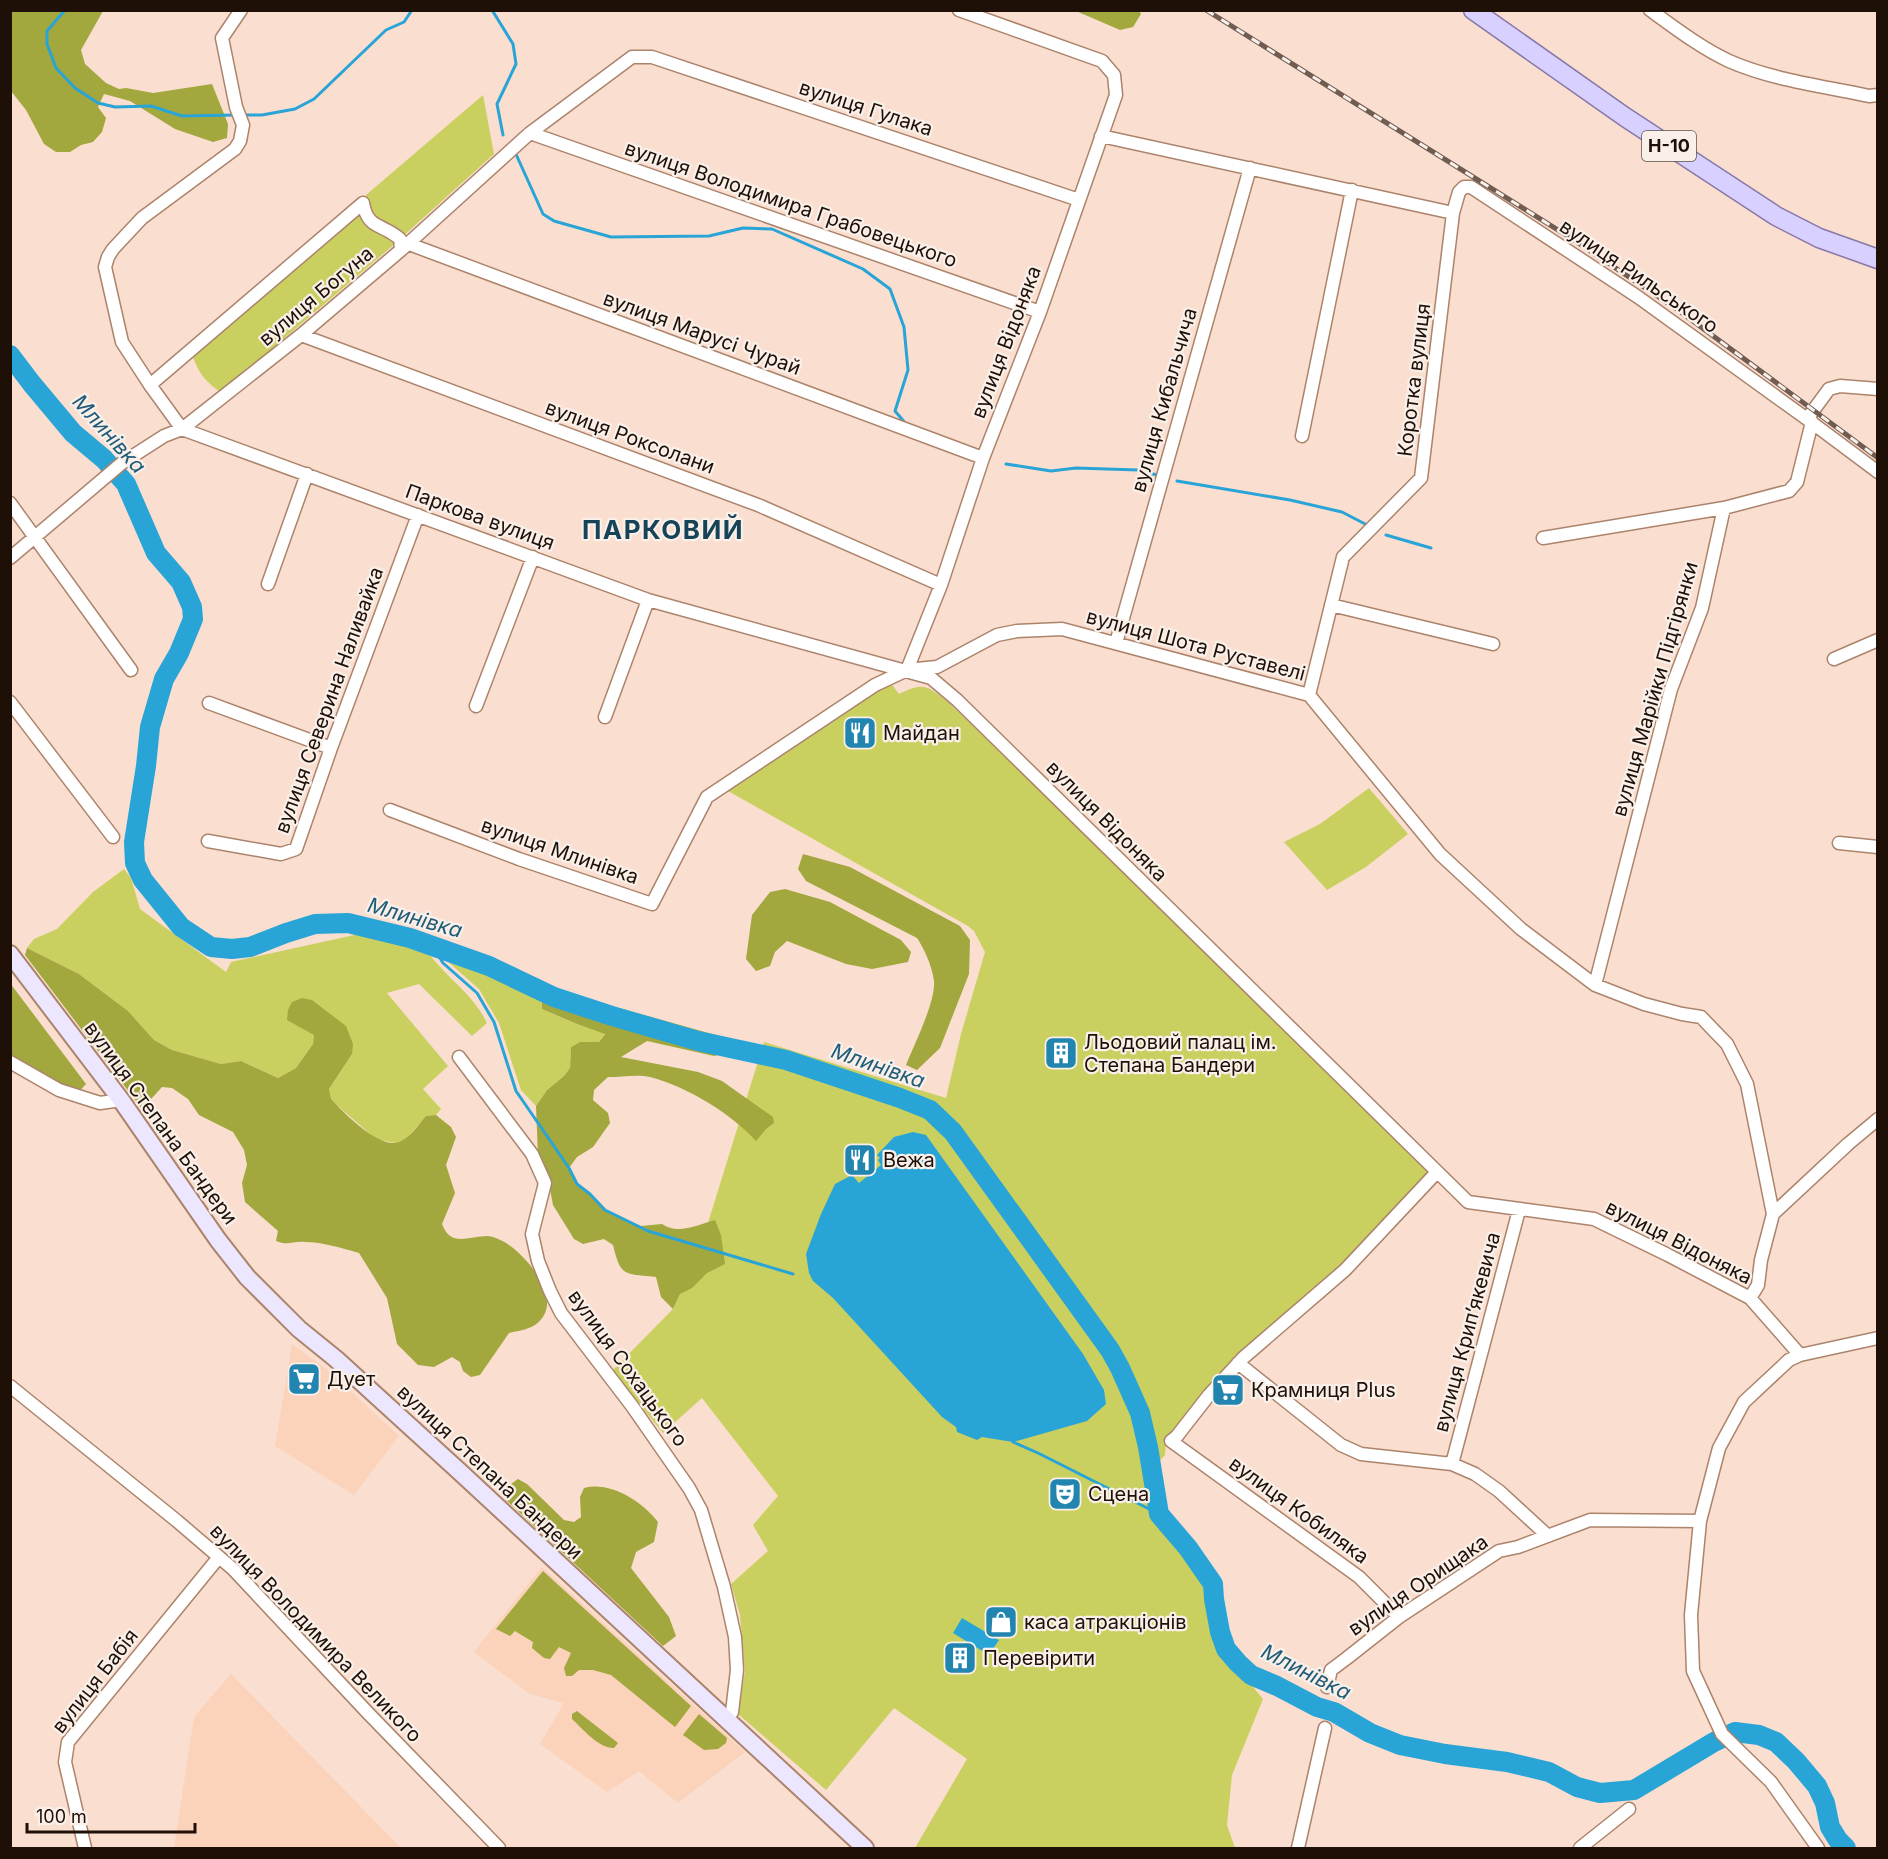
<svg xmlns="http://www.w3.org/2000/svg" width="1888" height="1859" font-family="Inter,sans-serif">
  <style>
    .built { fill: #fbd2ba }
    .green { fill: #cad060 }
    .forest { fill: #a2a73e }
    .water { fill: #28a4d7 }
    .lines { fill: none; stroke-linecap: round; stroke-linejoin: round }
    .stream { stroke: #28a4d7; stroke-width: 3 }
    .river { stroke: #28a4d7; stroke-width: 20 }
    .minor-casing { stroke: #ac836b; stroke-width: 15 }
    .secondary-casing { stroke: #ac836b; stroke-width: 20 }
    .primary-casing { stroke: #8678a8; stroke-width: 21 }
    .minor { stroke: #fff; stroke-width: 12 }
    .secondary { stroke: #ece7ff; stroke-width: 16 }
    .primary { stroke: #d8d0fe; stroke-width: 18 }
    .rail-casing { stroke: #705c51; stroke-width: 5 }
    .rail { stroke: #f9f0ea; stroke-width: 3; stroke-dasharray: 9; stroke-linecap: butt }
    .labels { text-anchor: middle; stroke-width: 4.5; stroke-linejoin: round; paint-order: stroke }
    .shield { fill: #f9f0ea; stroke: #60534b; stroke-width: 1.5 }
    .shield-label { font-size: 18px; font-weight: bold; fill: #1f1007 }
    .street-label { font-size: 20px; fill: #1f1007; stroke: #f9f0ea }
    .poi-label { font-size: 20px; fill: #1f1007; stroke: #f9f0ea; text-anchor: start }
    .water-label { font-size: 21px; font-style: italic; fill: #205c78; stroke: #f9f0ea }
    .district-label { font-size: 26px; font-weight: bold; letter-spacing: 1.5px; fill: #164357; stroke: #f9f0ea }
  </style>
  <rect width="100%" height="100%" fill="#fadecf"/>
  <path class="built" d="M292,1344l37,27 70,65 -45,59 -79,-49z
    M542,1567l203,185 -67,51 -39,-32 -32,21 -67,-48 24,-41 -34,-9 -56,-42z
    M231,1674l170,174h-227l20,-131z"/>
  <path class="green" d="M483,95l11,59 -104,94 -169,144c-16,-10 -22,-19 -29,-37l171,-152 3,-8z
    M890,682l9,12c25,-12 27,-9 48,7l125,120 357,351 -91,97 -107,93 -65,78 -1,15 -9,10 7,63 44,58 13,61 43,52 -31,76 -5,50 8,23h-320l52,-89 -73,-51 -68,82 -88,-76 7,-43 -5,-56 -9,-31 37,-33 -15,-26 25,-29 -76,-98 -39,35 -51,-62 61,-62 7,-15 23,-55 61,-197 182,56 15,-64 24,-82 -11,-21 -6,-5 -240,-135 146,-102z
    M1369,788l39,46 -42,33 -39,23 -43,-48 36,-18z
    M124,869l7,9 9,31 86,63 5,-10 128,-28 68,17c19,27 45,41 60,72l-15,13 -53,-52 -32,9 61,73 -25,23 18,20 -5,6 -10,1 -19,22 -10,5 -20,-3 -47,-41 -1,-10 23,-35 -65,-33 28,14 -2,9 -17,24 -18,10 -37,-17 -20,3 -49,-14 -18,-10 -26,-29 -49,-37 -52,-26 7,-9 23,-10 36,-37z
    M445,956l45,15 52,28v10l35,15 28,9 -6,9h-19l-9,5 -1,21 -6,8 -17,14 -11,16 -15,-16 -22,-67 -20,-34 -33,-29z"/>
  <path class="forest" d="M10,11h93l-22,39 4,14 21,19 13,6 7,-1 27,5 59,-9 16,40 -1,14 -14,4 -38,-13 -45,-28 -26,-7 -6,13 8,11 -4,14 -9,10 -12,3 -11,7h-14l-12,-8 -18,-34 -15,-19z
    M1076,11h63l2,3 -8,13 -13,3z
    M803,854l47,13 110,59 10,14 -1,34 -29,74 -23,22 -11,-5c8,-20 30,-64 28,-84 -2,-15 -9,-31 -17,-43l-111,-57 -8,-12z
    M785,889l45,13 71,38 10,12 -3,10 -36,7 -26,-5 -59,-23 -12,11 -5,14 -14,5 -10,-12 6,-44 18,-23z
    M27,948l52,26 49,37 26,29 18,10 49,14 20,-3 37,17 18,-10 17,-24 1,-9 -27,-15 1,-10 4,-8 10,-4 10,2 34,26 7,18 -1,10 -23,35 2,10c12,13 49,51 68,43 11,-4 19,-17 27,-26l10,-1 15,12 5,10 -10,28 9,28 -13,31c9,24 26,12 46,12 7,1 16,5 21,9 21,15 57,58 26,80 -8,5 -18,6 -26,8l-29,42 -9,2 -8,-6 -3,-9 -8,-5 -18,10 -16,-2 -21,-21 -10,-46 -28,-45c-18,-5 -36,-11 -54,-11 -13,-1 -17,4 -29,-1l2,-10 -33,-29 -3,-19 5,-18 -3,-15 -11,-18 -34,-17 -11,-16 -16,-11 -10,-1 -20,22 -117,-154z
    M10,983l76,101 -10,11 -65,-37z
    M558,991l172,48 -5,14 -11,3 -67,-15 -26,16 77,15 24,9 51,36 1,6 -8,6 -10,12c-26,-28 -68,-54 -106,-64 -12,-3 -29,0 -42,0l-14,13 -1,10 15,13 2,10 -17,24 -16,10 -8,11 8,16 13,10 14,16 37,16 21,-2c15,11 36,1 53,-4l6,15 4,29 -18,9 -15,15 -12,6 -7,15 -12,-12 -5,-20c-32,-4 -35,1 -43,-32l-9,-6 -21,5 -9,-5 -21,-34 -4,-21 -11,-28 -2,-50 11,-16 17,-14 6,-8 1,-21 9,-5h19l6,-8 -28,-10 -35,-15v-10z
    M518,1479l9,5 37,36 10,2 7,-5 -1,-20 4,-9c26,-7 58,13 74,34l-4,20 -18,10 -5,16 38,49 7,19 -13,10 -157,-146 5,-16z
    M543,1571l148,135 -16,21 -64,-52 -18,-5h-14l-7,6h-6l-2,-8 7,-15 -12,-6 -9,12 -6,-1 -12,-10 1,-6 -18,-11 -5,5 -14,-7z
    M577,1711l41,32 -4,5c-16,0 -31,-19 -42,-29v-5z
    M699,1714l28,24 -1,5 -8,6 -14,1 -21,-15z"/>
  <path class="water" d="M913,1132l13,3 157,219 21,36 2,14 -19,17 -74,21 -31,-5 -5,3 -20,-8 -1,-5 -14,-10 -109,-119 -20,-17 -4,-8 -3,-19 15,-40 14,-30 17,-9 7,8 22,-18 -3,-5 2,-2 -3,-3 17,-18z
    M962,1618l37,22 -10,15 -36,-22z"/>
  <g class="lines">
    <path class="stream" d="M65,10l-18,21v13l9,24 19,20 23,15 17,4 36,-1 31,10 54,-1
      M492,10l21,34 3,20 -19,40 6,31
      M243,115h19l33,-6 19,-10 72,-69 18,-8 8,-12
      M515,152l28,62 11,7 57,16 98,-1 34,-8 29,1 91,40 27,20 14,38 4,43 -13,41 11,13
      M1006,464l45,7 25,-3 62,2 19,5
      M1177,481l113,19 52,12 27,14
      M1386,535l45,13
      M432,945l11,18 34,30 17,29 22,69 53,77 8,16 13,10 15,16 43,21 145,43
      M1013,1442l25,11 121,61"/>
    <path class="river" d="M10,355l22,29 41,49 31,26 22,25 30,69 25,29 11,25 1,12 -14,34 -15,26 -14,48 -4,39 -12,76 1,21 8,17 38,47 30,20 21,2 18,-2 36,-14 29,-9 33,-1 62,15 79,28 65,31 58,19 86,25 88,19 114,38 30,12 23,22 157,218 10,18 20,45 8,34 11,67 29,34 25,36 1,15 6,33 6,17 12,14 13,12 26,11 40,21 17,5 36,21 30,12 45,9 62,8 42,10 28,15 23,6 34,-3 80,-48 21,-10 24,3 17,7 20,19 21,25 8,17 5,24 8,13 8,8"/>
    <defs>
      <path id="minor" d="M1650,10c25,18 51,38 79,51 43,19 94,25 140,35l9,-1
        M530,133l510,179
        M1101,136l352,77
        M409,244l574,214
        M301,335l457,170 183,80
        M150,385l213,-182c5,27 19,20 37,36l1,11
        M1807,419l22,-30 11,-3 38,3
        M182,429l466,171 283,78 26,22 511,502 126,17 74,36 82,43 50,57
        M182,429l-32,-44 -28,-43 -17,-75 3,-10 5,-8 29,-31 93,-69 5,-8 3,-16 -7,-18 -14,-69 19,-28
        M1302,436l50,-246
        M10,503l121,167
        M1543,538l181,-30 65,-17 8,-9 15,-60
        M10,558l112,-95 42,-27 18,-7 119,-94 100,-85 129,-117 102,-76h20l427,143
        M268,584l39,-110
        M1331,605l162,39
        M1116,643l134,-475
        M1834,659l44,-19
        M907,670l34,-85 42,-127 57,-146 76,-217 -2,-20 -12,-14 -143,-51
        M1309,695l34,-138 78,-79 32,-265 6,-21 5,-5h7l167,110 169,122 71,53
        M10,702l103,135
        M209,703l122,45
        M476,706l57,-149
        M605,717l43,-117
        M390,810l129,49 133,45 55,-107 168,-112 32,-15 30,-3 60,-32 20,-4 45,-2 247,66 131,159 81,75 74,56 49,19 38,10 19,3 26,27 20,40 26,130 -12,46 -3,25 -8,13
        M208,841l73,13 15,-5 35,-101 87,-233
        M1839,843l39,4
        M1595,985l76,-296 31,-81 22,-100
        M459,1057l73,97 13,29 -13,51 6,27 12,30 11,22 71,93 57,82 12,22 23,77 11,50 2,33 -5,42 -6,7
        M10,1062l49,28 41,13 21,-3
        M1773,1214l75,-70 30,-25
        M1238,1363l103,82 20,9 91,10 23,10 24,17 49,45
        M10,1386l167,135 56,48 134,143 132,136
        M1452,1464l67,-254
        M1399,1617l-40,-40 -188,-136 6,-5 32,-41 34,-37 102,-88 92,-98
        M1327,1687l4,-17 16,-12 52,-41 100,-66 19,-4 72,-27 110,1
        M85,1848l-20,-86 3,-20 151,-185
        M1298,1848l27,-120
        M1580,1848l49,-39
        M1818,1848l-47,-66 -49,-48 -29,-63 -2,-56 9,-94 19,-73 25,-46 45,-42 11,-5 78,-17"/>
      <path id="secondary" d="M10,954l111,146 97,140 29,37 52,52 37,30 124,113 405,376"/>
      <path id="primary" d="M1473,10l152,107 151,99 43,22 59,21"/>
    </defs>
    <use href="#minor" class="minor-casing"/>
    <use href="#secondary" class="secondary-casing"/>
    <use href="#primary" class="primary-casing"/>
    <use href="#minor" class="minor"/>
    <use href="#secondary" class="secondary"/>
    <use href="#primary" class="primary"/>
    <defs>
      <path id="rail" d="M1206,10l368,230 104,70 200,148"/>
    </defs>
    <use href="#rail" class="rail-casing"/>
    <use href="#rail" class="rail"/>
  </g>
  <defs>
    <symbol id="restaurant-square" viewBox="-11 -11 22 22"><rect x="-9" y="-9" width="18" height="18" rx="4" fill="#2285b0" stroke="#f9f0ea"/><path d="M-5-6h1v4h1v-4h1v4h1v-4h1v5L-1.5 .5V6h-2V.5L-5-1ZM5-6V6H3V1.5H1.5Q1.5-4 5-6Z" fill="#fff"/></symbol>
    <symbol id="building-square" viewBox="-11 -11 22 22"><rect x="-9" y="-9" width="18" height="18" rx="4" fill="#2285b0" stroke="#f9f0ea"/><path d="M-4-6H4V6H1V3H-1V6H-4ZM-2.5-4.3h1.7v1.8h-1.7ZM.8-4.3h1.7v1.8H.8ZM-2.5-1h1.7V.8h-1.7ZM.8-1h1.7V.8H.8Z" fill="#fff"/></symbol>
    <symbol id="supermarket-square" viewBox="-11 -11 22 22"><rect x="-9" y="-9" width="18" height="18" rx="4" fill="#2285b0" stroke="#f9f0ea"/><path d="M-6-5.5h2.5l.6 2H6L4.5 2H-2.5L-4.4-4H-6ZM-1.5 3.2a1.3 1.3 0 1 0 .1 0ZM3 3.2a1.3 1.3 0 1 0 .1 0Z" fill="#fff"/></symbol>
    <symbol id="theatre-square" viewBox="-11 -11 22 22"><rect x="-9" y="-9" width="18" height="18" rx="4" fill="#2285b0" stroke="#f9f0ea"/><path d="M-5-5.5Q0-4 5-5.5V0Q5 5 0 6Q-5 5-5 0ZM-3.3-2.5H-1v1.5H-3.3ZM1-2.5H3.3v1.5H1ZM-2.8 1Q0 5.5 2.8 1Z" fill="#fff"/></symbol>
    <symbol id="shop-square" viewBox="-11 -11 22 22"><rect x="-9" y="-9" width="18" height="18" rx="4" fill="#2285b0" stroke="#f9f0ea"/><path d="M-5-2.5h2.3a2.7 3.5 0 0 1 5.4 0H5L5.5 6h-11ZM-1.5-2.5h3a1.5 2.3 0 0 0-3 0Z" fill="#fff"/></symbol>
  </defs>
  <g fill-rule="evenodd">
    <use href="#restaurant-square" x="841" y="714" width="38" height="38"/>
    <use href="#building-square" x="1042" y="1034" width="38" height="38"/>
    <use href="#restaurant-square" x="841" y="1141" width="38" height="38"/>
    <use href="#supermarket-square" x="285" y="1360" width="38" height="38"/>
    <use href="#supermarket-square" x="1209" y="1371" width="38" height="38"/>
    <use href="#theatre-square" x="1046" y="1475" width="38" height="38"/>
    <use href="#shop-square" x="982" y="1603" width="38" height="38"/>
    <use href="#building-square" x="941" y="1639" width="38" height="38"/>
  </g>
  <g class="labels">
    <rect class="shield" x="1642" y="131" width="54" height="30" rx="4.5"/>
    <g class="shield-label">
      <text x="1669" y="152">Н-10</text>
    </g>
    <g class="street-label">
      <text transform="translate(866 108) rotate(18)" y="7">вулиця Гулака</text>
      <text transform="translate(791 204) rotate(19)" y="7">вулиця Володимира Грабовецького</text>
      <text transform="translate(1639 276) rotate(34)" y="7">вулиця Рильського</text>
      <text transform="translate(316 296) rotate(-40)" y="7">вулиця Богуна</text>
      <text transform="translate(702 333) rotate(20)" y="7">вулиця Марусі Чурай</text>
      <text transform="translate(1006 342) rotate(-69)" y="7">вулиця Відоняка</text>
      <text transform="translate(1414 380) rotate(-83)" y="7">Коротка вулиця</text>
      <text transform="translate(1164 400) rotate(-74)" y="7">вулиця Кибальчича</text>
      <text transform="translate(630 437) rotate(20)" y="7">вулиця Роксолани</text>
      <text transform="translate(480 517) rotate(20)" y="7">Паркова вулиця</text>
      <text transform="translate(1196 645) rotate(15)" y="7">вулиця Шота Руставелі</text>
      <text transform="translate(1655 689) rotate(-74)" y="7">вулиця Марійки Підгірянки</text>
      <text transform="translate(329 700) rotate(-70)" y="7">вулиця Северина Наливайка</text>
      <text transform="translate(1107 821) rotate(45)" y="7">вулиця Відоняка</text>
      <text transform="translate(560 851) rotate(19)" y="7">вулиця Млинівка</text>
      <text transform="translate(161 1123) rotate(54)" y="7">вулиця Степана Бандери</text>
      <text transform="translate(1679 1242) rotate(27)" y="7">вулиця Відоняка</text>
      <text transform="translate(1467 1332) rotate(-75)" y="7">вулиця Крипʼякевича</text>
      <text transform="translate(628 1368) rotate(54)" y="7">вулиця Сохацького</text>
      <text transform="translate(490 1472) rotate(43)" y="7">вулиця Степана Бандери</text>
      <text transform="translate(1299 1510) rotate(36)" y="7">вулиця Кобиляка</text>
      <text transform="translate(1418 1585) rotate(-34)" y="7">вулиця Орищака</text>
      <text transform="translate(316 1633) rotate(46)" y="7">вулиця Володимира Великого</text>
      <text transform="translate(95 1681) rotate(-52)" y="7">вулиця Бабія</text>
    </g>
    <g class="poi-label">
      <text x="883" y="740">Майдан</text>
      <text x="1084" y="1049">Льодовий палац ім.<tspan x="1084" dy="23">Степана Бандери</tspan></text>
      <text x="883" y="1167">Вежа</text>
      <text x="327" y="1386">Дует</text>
      <text x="1251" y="1397">Крамниця Plus</text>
      <text x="1088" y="1501">Сцена</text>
      <text x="1024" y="1629">каса атракціонів</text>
      <text x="983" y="1665">Перевірити</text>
    </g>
    <g class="water-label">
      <text transform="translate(109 434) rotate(48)" y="7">Млинівка</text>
      <text transform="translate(415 918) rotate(16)" y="7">Млинівка</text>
      <text transform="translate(878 1066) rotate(19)" y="7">Млинівка</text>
      <text transform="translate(1306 1672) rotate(27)" y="7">Млинівка</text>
    </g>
    <g class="district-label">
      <text x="663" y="539">ПАРКОВИЙ</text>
    </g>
  </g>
  <rect width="1888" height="1859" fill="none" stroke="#1f1007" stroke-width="24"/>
  <path d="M27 1823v9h168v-9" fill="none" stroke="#1f1007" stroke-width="3"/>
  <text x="36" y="1823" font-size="18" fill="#1f1007" stroke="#f9f0ea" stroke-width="4.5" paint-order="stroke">100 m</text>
</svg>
